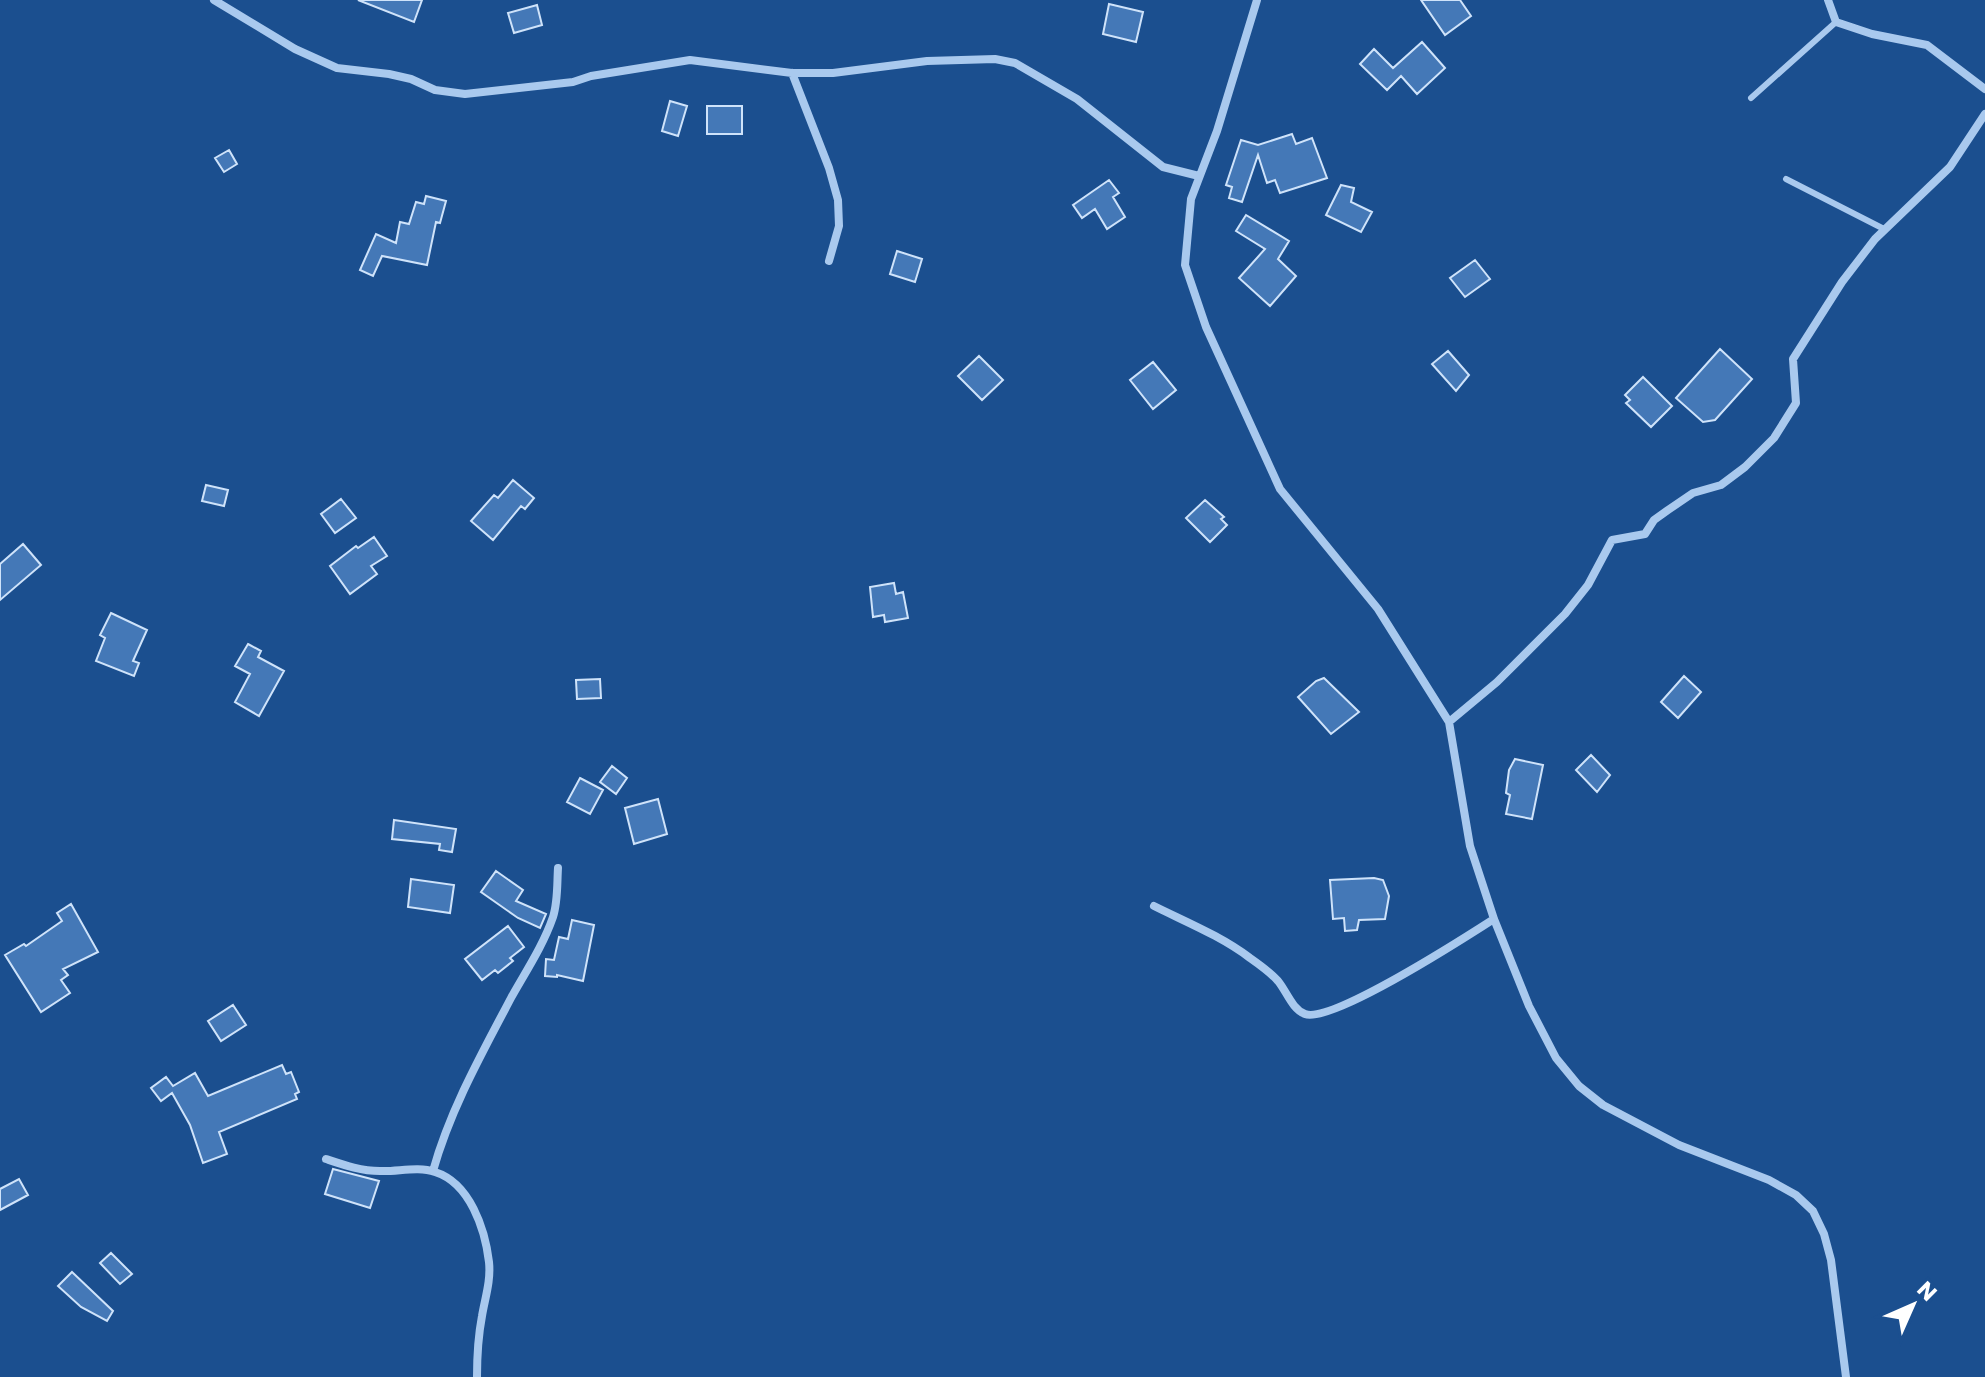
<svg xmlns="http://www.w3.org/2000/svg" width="1985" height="1377" font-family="Poppins,sans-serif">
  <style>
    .building { fill: #4478b7; stroke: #cfe3fa; stroke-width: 2 }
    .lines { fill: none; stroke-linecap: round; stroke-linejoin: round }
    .service { stroke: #a9c9ee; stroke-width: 6 }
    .minor { stroke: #a9c9ee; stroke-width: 8 }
  </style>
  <rect width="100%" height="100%" fill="#1b4f8f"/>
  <path class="building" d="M358,0h64l-8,22z
    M1421,0h39l11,16 -26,19z
    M1109,4l34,8 -7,30 -33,-8z
    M537,5l5,20 -28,8 -6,-20z
    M1422,42l23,26 -28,26 -16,-18 -14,14 -27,-26 14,-15 19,19z
    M670,101l17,5 -9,30 -16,-5z
    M707,106h35v28h-35z
    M1292,134l4,10 16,-6 15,40 -47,15 -5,-13 -8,3 -9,-28 -16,47 -13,-4 3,-11 -6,-2 15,-45 17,5z
    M229,150l8,14 -13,8 -9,-14z
    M1109,180l10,13 -6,4 12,20 -18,12 -12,-20 -13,9 -9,-13z
    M1341,185l13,3 -3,14 21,10 -11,20 -35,-17z
    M426,196l20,5 -6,22 -4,-1 -9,43 -45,-9 -9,20 -13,-6 16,-36 20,9 4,-21 9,2 7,-22 8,2z
    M1246,215l43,26 -11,18 18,17 -26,30 -31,-28 26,-29 -29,-18z
    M897,251l25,8 -7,23 -25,-8z
    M1475,260l15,19 -25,18 -15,-19z
    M1720,349l32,30 -37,41 -12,2 -27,-24z
    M1448,351l21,24 -13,16 -24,-27z
    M979,356l24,24 -21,20 -24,-24z
    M1153,362l23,28 -23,19 -23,-29z
    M1643,377l29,29 -21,21 -25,-24 4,-3 -5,-5z
    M513,480l21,18 -9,11 -4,-3 -28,34 -22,-19 23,-26 4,3z
    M206,485l22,5 -4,16 -22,-5z
    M341,499l15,19 -21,15 -14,-19z
    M1205,500l19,17 -3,2 6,6 -17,17 -24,-24z
    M374,537l13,19 -16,10 6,8 -27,20 -20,-28 26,-20 2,2z
    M23,544l18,21 -41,35v-36z
    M894,583l2,11 7,-2 5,26 -23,4 -1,-7 -11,2 -3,-30z
    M111,613l36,17 -14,31 6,2 -5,13 -38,-15 9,-23 -5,-3z
    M248,644l13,7 -3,6 26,14 -25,45 -24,-14 15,-28 -15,-8z
    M1684,676l17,16 -23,26 -17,-16z
    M1324,678l35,34 -28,22 -33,-37 18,-16z
    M600,679l1,19 -24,1 -1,-19z
    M1591,755l19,20 -13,17 -21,-22z
    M1515,759l28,6 -11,54 -26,-5 4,-19 -4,-2 3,-23z
    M612,766l15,12 -11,16 -16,-12z
    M580,778l23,12 -13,24 -23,-12z
    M658,799l9,35 -33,10 -9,-36z
    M394,820l62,9 -4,23 -13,-2 1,-6 -48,-5z
    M496,871l27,19 -7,11 30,13 -6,14 -22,-10 -37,-26z
    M1374,878l9,2 6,16 -4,23 -26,1 -2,10 -12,1 -1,-13 -11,1 -3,-39z
    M411,879l43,6 -4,28 -42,-6z
    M71,904l27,48 -35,17 5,6 -7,5 9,13 -29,19 -36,-57 19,-11 2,2 36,-25 -5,-8z
    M572,920l22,5 -11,56 -26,-6v2l-12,-1 1,-17 8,1 5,-23 9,2z
    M508,926l16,21 -14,11 3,3 -15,12 -3,-3 -13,10 -17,-21z
    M233,1005l13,20 -25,16 -13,-20z
    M282,1065l4,9 5,-2 8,20 -4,2 2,5 -78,33 8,22 -24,9 -13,-38 -18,-32 -11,8 -10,-13 15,-11 7,9 22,-13 13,23z
    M333,1169l46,12 -9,27 -45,-14z
    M19,1179l9,16 -28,15v-21z
    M111,1253l21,21 -12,10 -20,-21z
    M72,1272l41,39 -6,10 -26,-14 -23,-21z"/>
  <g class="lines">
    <path class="service" d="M1751,98l85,-76
      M1786,179l98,50"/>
    <path class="minor" d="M214,0l81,49 42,19 52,6 22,5 24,11 30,4 108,-12 18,-6 99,-16 102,13h41l94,-12 68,-2 20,4 62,36 86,68 36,9
      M1257,0l-40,131 -26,68 -6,66 21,62 74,162 98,120 71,113 21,124 24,73 35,87 27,52 23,28 24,19 76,40 90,35 27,15 17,16 11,23 7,26 15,117
      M1828,0l8,22 36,12 55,11 58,44
      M792,73l37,95 9,32 1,26 -10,35
      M1449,722l48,-40 68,-68 23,-29 24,-45 33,-6 9,-14 14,-10 25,-17 28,-8 24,-18 29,-29 22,-35 -3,-44 49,-77 33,-43 75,-72 35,-53
      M1154,906c32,16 67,30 96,52 10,7 21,15 28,23 9,11 14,28 27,33 26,10 161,-77 189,-95
      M326,1159c18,6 35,12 54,12 17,1 38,-5 55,1 35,11 50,57 54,90 2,19 -4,36 -7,54 -4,21 -5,40 -5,61
      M433,1171c17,-61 49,-118 78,-173 15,-27 32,-52 42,-81 5,-15 4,-34 5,-49"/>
  </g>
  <g transform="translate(1913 1305) rotate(45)" stroke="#1b4f8f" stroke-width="6" paint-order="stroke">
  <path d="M0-6L14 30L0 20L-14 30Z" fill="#ffffff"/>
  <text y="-12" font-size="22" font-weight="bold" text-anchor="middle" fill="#ffffff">N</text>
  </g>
</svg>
